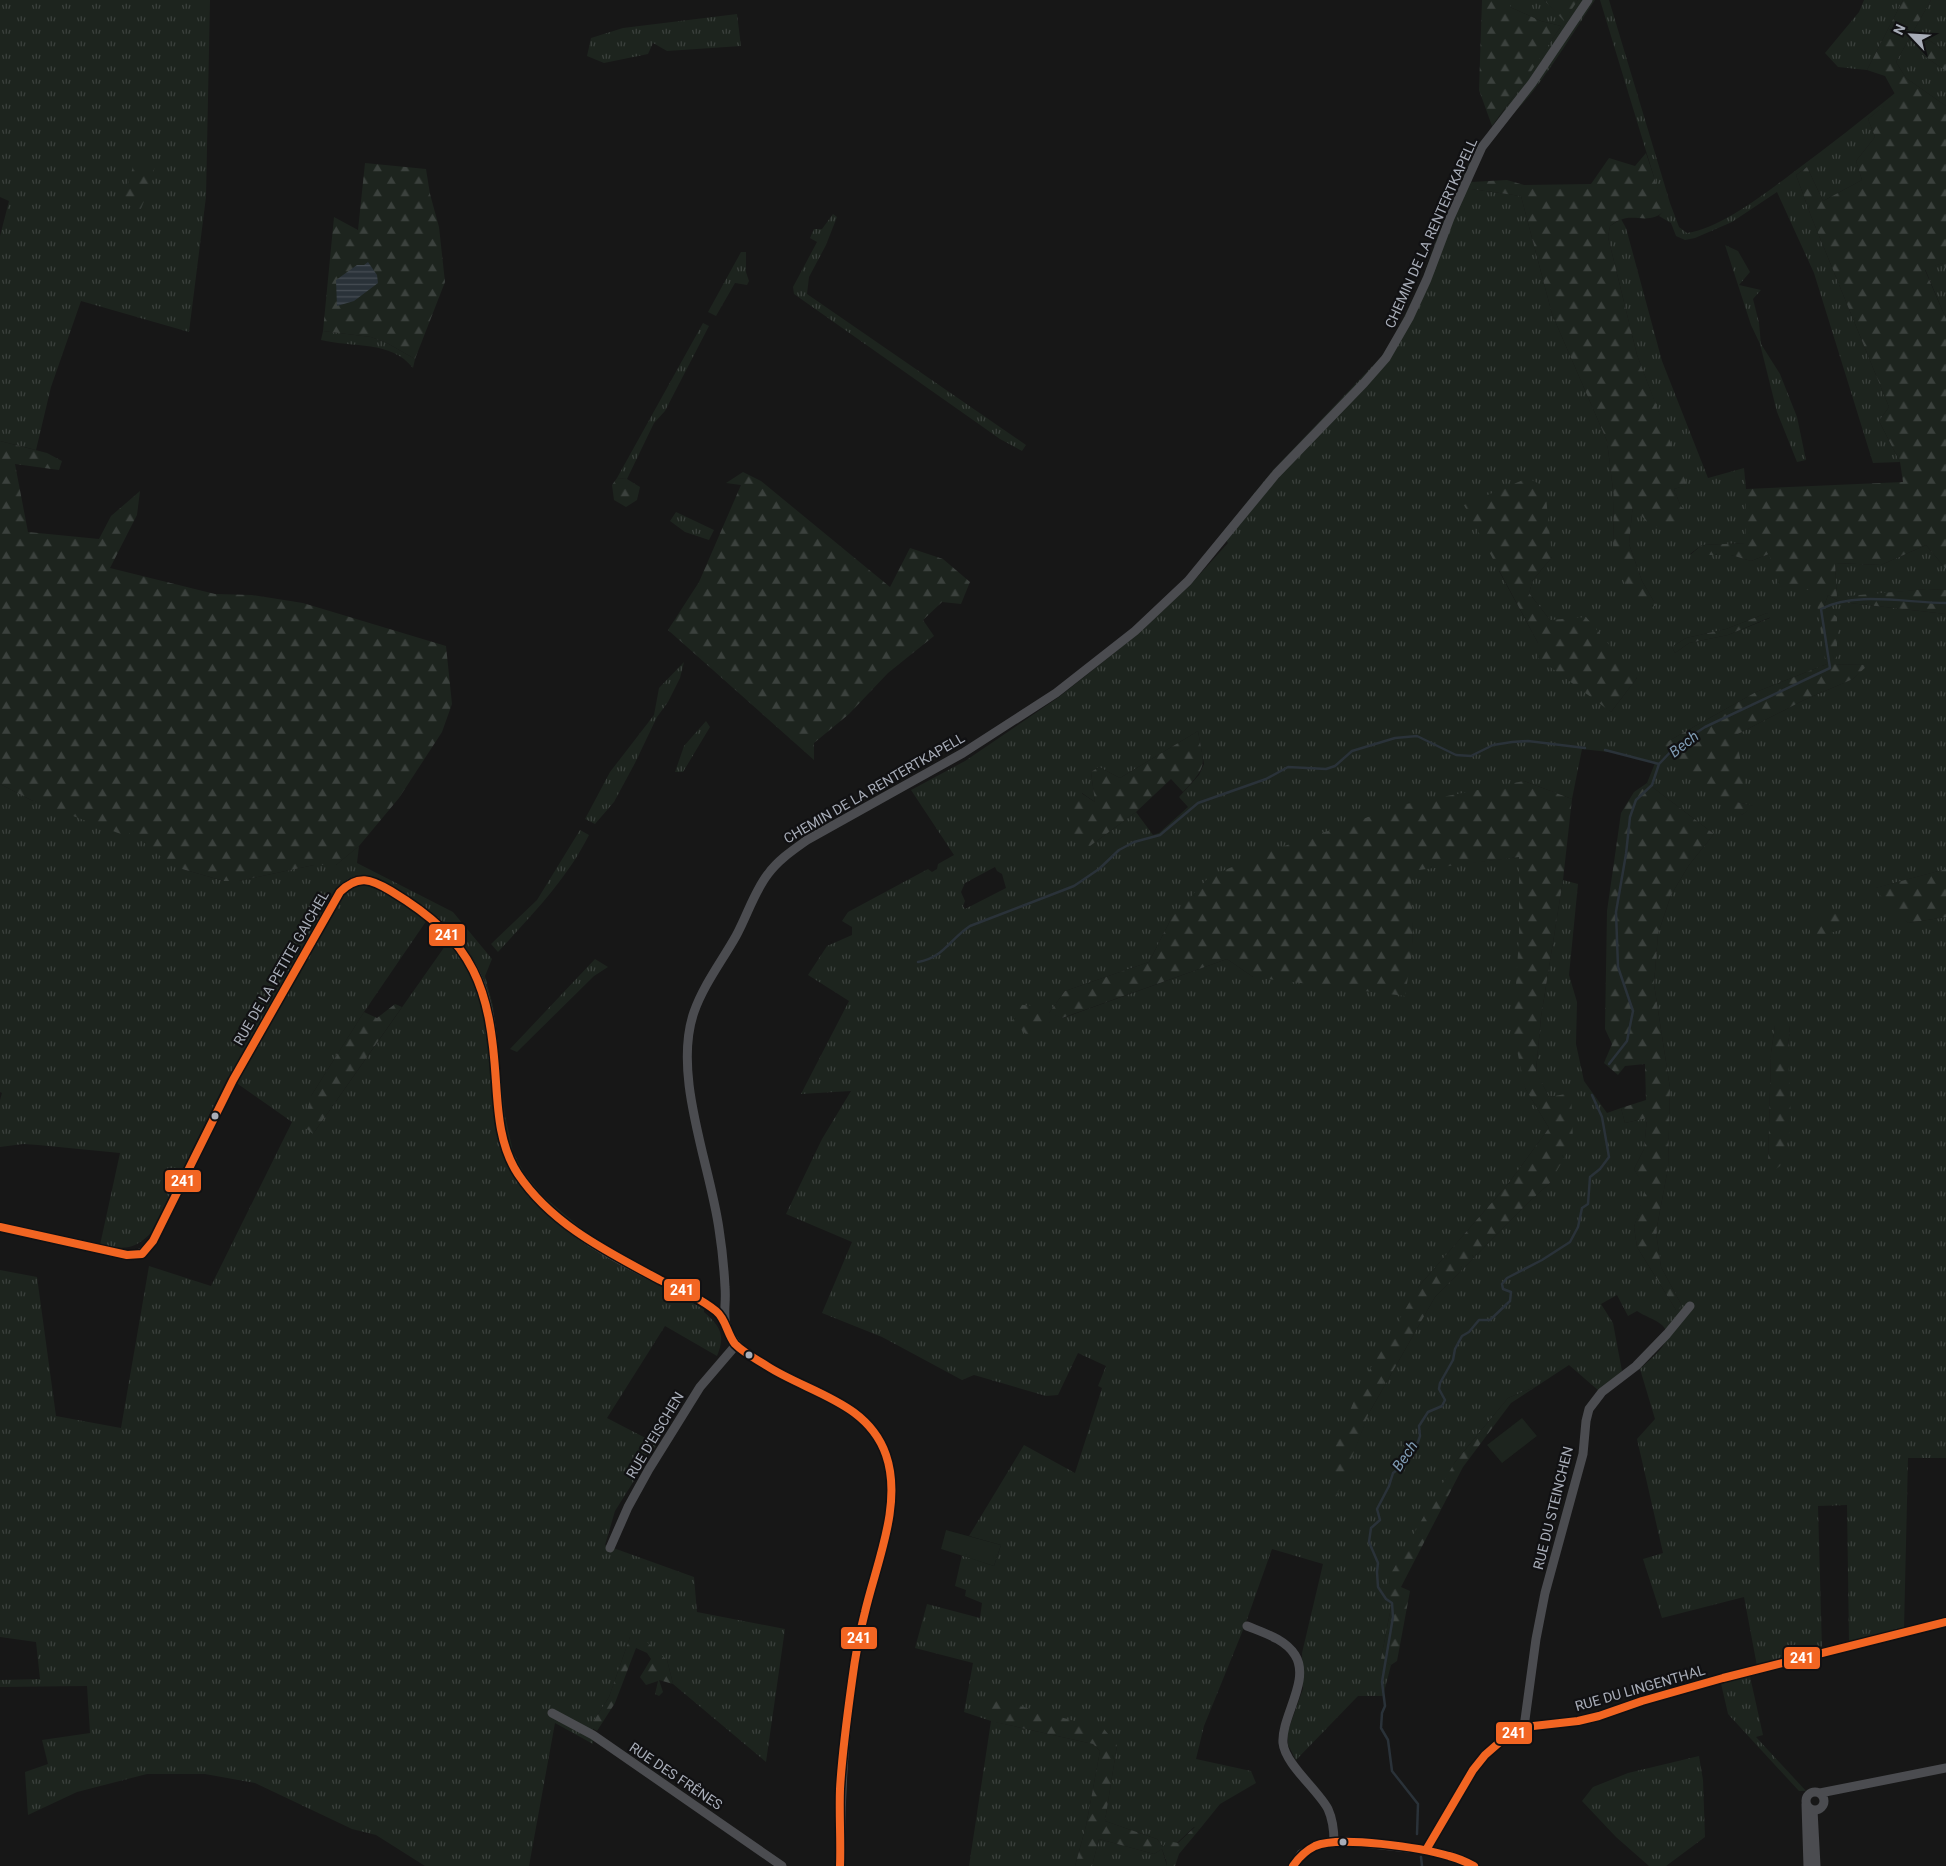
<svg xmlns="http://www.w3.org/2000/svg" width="1946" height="1866" font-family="Roboto,sans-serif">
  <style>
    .grass { fill: url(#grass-tufts); fill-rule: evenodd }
    .forest { fill: url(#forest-firs) }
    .garden { fill: #1d241e }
    .water { fill: url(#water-rules) }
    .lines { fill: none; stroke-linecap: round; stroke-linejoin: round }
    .stream { stroke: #2a3239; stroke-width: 2.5 }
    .minor { stroke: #4b4c50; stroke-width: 9 }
    .bus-1-casing { stroke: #111113; stroke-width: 11 }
    .bus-1 { stroke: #f26522; stroke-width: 8 }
    .bus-dot { fill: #a8adb8; stroke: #111113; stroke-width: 2 }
    .labels { text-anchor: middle; stroke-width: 4.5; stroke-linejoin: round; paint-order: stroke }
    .street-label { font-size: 14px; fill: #a8adb8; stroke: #111113 }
    .water-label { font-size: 15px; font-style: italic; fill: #7f9bb3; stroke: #111113 }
    .line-badge { stroke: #111113; stroke-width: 2 }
    .badge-label { font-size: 14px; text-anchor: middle; font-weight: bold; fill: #fff }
  </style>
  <defs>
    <pattern id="grass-tufts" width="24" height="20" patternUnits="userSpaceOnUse" patternTransform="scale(1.25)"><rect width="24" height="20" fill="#1d241e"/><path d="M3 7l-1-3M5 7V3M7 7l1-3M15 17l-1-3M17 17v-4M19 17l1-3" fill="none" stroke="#3b413d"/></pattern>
    <pattern id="forest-firs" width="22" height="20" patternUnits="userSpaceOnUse" patternTransform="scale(1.25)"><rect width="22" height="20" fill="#1d241e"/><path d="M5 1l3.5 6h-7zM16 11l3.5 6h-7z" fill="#3b413d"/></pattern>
    <pattern id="water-rules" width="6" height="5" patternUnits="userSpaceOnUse" patternTransform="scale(1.25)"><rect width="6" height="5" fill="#2a3239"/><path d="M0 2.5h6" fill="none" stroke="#464d54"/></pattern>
  </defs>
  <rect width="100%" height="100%" fill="#171717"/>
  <path class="grass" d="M0,0h210l-4,197 -17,135 -108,-31 -30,86 -15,63 -36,-9v-205l9,-35 -9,-4z
    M1510,0h34l20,20 14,-20h17c-20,30 -39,61 -61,90 -22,29 -62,59 -63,99l50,7 31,118 55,127 7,57 -1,50 43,57 -14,-24 -13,-37 4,-41 48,4 -7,-18 12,-4 -49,-130 -29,-118 2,-11 11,-7 5,9 36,133 46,117 36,-10 2,21v54l-44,2 -12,9 41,1 20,6 18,-7 46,36 9,16 4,-11 13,7 105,12v255l-70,19 32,35 38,-6v541h-38l-4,171 -55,14 -2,-138 -29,1 4,143 -65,17 -13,-69 -82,21 -19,-59 20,-6 -26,-114 18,-20 -15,-50c10,-10 38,-29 22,-44 -7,-6 -18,-9 -25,-14l-9,5 -11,-21 -16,9 12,19 9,48 -23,20 -30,-26 -32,21 -29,12 -53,64 -63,140 -11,57 10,6 -8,31h-25l-62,64 -8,-15v-14l15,-42 -1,-36 21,-89 -51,-15 -27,76 -41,101 -8,33 55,12 5,12 -36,21 -21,26 -5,-3 -17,16 -14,4 -6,-8 -52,-18 12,-76 -126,-24 102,23 7,7 -14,75 -11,40h-106l22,-145 -27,-9 9,-49 -58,-15 12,-44 53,14 2,-15 -17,-7 1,-6 -11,-4 7,-31 32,11 7,-21 -32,-9 55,-91 51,28 27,-85 -4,-2 8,-20 -28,-13 -20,42 -12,1 -72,-21 -12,5 -80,-43 -60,-24 30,-71 -66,-28 36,-75 29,-48 -50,3 48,-93 -41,-26 19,-29 25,-11v-8l-10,-6 6,-9 80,-43 4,3 5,-3 1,-5 16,-9 -43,-65 54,-29 94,-64 79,-63 53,-50 37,-41 -7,-9 52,-64 108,-113 13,-20 29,-59 16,-46 32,-73 90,-133 -20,-5 -31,-14zM1552,557l-19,23 -4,13 21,27 87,58 -26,34 -73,-69 -39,-72zM1767,613l3,5 -42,17 -39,8 -14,10 -3,-6 14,-9 40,-9zM1827,664l40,1 -14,14 -49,21 -68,35 1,67 16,4 -11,9 -77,-72 91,-51zM1198,731l6,33 -5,11 -20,22 9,10 -29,26 -6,2 -17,-23 -46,34 -8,-53 13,9 -4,-30 8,-5 21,11zM1582,749l35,4 38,10 -8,20 67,51 -25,31 -18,30 -13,39 -4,50 16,104 -2,80 -12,64 5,35 20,37 -1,6h-4l-39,-63 -3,-20 12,-38 -12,-20 10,-20 3,-31 -22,5 -4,-15 -14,5 -23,-32 -8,-37 1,-42 -8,-27 9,-91 -15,-4 -22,137 -5,55 13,25 22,-3 -21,89 -20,18 -95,96 -66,116 -39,98 89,-225 89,-102 41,-56 -24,-40 -6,-150v-81l-109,13 3,76 -160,31 -26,-18 -164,59 -14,-5 16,-22 84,-29 23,-45 352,-136 48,18zM995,867l2,4 5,3 4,14 -41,21 -2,-3 2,-5 -4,-9 4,-9zM1775,1025h15l-2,24 -20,115 3,-111z
    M1600,0h9l61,203 9,24 8,6c35,-5 80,-41 108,-62 34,-25 67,-51 100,-78l2,3 -29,23 7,18 -19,24 6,19 -39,21 -16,-34 -11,8 15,41 78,191 -10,14 21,41 -27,1 -59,-190 -37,-81 -45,30 -37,16 -10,2 -9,-4 -5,-13 -12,-7 5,-6z
    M1864,0h39l-36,70 -29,-3 -13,-14 34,-41z
    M1931,0h15v52l-17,-12 -9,13 26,18v35l-40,-28 -10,-16z
    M737,14l4,32 -74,5 -14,-8 -5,11 -44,9 -17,-7 4,-18 32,-10z
    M833,214l4,3 -11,28 -17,32 -2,17 219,151 -4,6 -22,-12 -206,-145 -1,-7 24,-45 -7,-4 4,-9h8z
    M1725,245l13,6 12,21 -11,13 22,5 -8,9 6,24 2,21 19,30 17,43 9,43 -9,2 -20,-50 -17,-68 -9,-19z
    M741,252h5v20l3,9 -2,4 -12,-2 -19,33 -8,-4z
    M1942,263l4,6v50l-21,-50z
    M703,323l6,3 -44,85 -11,12 -27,56 -10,-1z
    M323,331l48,6 16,6 28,16 -2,9c-22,-28 -60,-20 -92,-28z
    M676,512l38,18 -5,10 -24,-8 -15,-11z
    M1926,545l20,24v21l-19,-1 -90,9 -2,-35 46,2z
    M684,662l-4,16 -12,24 -11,15 -22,46 -21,39 -19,22 -10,-5 25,-47 44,-57 5,-27z
    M706,721l4,6 -27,45h-8l9,-26z
    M0,784l31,16 102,31 49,38 42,12h15l75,-16h22l23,-19 -2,17 96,49 39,47 -7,17 8,30 12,109 8,37 11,21 19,23 57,48 39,20 6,13 59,32v3c16,14 22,23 13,44l-52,-30 -58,92 50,26 -42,67 -10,34 89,32 3,35 88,17 -19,133 -93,-78 -6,-24 -37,-23 -21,60 -16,25v22l-38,-21 -26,143h-104l-49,-31 -24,-6 -97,-46 -50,-9h-58l-70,18 -49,23 -3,-43 23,-8 -6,-24 48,-7 -3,-47 -87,1v-7l40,-1 -4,-37 -36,-5v-367l37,7 19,139 65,12 28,-162 62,20 81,-164 -64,-45 -77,156c-18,18 -27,16 -51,12l20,-92 -82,-8 -15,-1 -23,3v-47l2,-7 -2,-1zM429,917l21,22 -137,195 -2,-38 53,-84z
    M580,830l9,5c-22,44 -58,81 -91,117l-7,-8 46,-44z
    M595,959l13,8 -14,9 -77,76 -7,-3z
    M1749,1672l14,63 -7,2 50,54h-7l-71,-77 -8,-35z
    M1699,1756l4,24 2,57 -39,29h-17l-33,-29 -34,-36 11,-14 35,-14z
    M1099,1839l55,15 8,-5 5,17h-75z"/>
  <path class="forest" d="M1482,0h28v7l31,14 20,5 -35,53 -34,47 -13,-36z
    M1544,0h34l-14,21z
    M1903,0h28l-35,62 10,16 40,28v163l-4,-6 -17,7 21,49v250l-20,-24 -45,20 -46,-2 2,34 90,-8 19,1v24l-105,-12 -13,-7 -4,11 13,11v39l-5,7 -7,-3 -10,-70 -35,-1 -11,-35 -18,7 -20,-6h-41l12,-10 44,-2v-54l157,-7 -3,-20 -21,-41 10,-14 -78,-191 -15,-41 11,-8 16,34 39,-21 -6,-19 19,-24 -7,-18 28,-23 -11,-20 -18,-6z
    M1929,40l17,12v19l-26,-18z
    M1646,153l19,57c-15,16 -30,3 -45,10 -4,1 -7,4 -10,6l-2,11 29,118 50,130 -13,4 7,18 10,6 -1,10 -40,4 -17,-23 -4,40 13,37 14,24 -13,8 -16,-22 -14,-43 1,-50 -7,-57 -55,-127 -31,-118 -50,-7v-7l36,-2 17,5 67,-1 18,-26 26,8z
    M145,159l10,5 -3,18 -12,29 -17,-9 11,-39z
    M365,163l61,6 4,25 9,33 6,55 -30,77 -28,-16 -16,-6 -48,-6 11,-114 24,13z
    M0,441l47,12 15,8 -3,9 -44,-6 13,68 71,7 12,-23 29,-25 -3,24 -27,53 105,26 37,1 51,8 143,43 6,58 -10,28 -43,66 -40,48 -23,19h-22l-75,16h-15l-42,-12 -12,-5 -34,-28 -3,-5 -7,5 -95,-36 -31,-16z
    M743,472l18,9 129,106 20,-39 33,11 27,23 -9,22 -19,-2 -19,18 11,16 -46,37 -39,41 -35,29v17l-146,-130 31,-48 42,-97 -15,-2z
    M617,478l10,1 13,8 -3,13 -11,7 -12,-7 -2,-15z
    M1528,478l17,9 7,70 -19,23 -4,13 21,27 36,-3 51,61 -26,34 -73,-54v-15l-74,-138z
    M1767,613l4,4 -43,18 -39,8 -14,10 -3,-6 14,-9 40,-9z
    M1827,664l41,1 -15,14 -49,21 -68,35 10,57 -9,10 17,4 -12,9 -81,-63 4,-9 91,-51z
    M1198,731c6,35 11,33 -15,61l-12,-13 -35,33 -46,34 -17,-4 -5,-29 7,-16 6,-4 14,9 -4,-30 8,-5 21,11z
    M1524,781l48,18 -9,81 -22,137 -5,54 13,26 22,-4 2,49 -23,41 -20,18 -95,96 -66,116 -39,100 4,-63 26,-64 59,-100 89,-102 41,-56 -24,-40 -12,-57 6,-93v-81l-108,14 2,75 -8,50 -152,-19 -26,-18 -165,59 -12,-4 -9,15 -14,6 -15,-14 10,-16 18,1 9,7 16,-22 84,-29 23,-45 37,-40 55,-24 142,-49z
    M1647,783l67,51 -25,31 -18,30 -13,39 -4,50 16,104 -2,80 -12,64 5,35 20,37 -1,7 -4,-1 -39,-63 -3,-20 11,-38 -11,-20 10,-20 3,-31 -22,5 -4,-15 25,-8 -1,-36 -20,2 -7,9 -14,-12 8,-19 -7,-15 2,-118 14,-98 13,-21z
    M1946,869v48l-38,6 -19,-16 -14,-19z
    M1844,913l3,15 -37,11v-10l6,-15z
    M395,1004l7,3 -89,127 -10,-8 8,-30 53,-84 13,6z
    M1775,1025h15l-2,24 3,74 -4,22 -7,21 -9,7 -3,-9 3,-111z
    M1537,1386l-26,17 -48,64 -62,120 9,4 -13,70 -6,4 -10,-6 11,-57 -6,-3 3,-22 66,-115 53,-64z
    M639,1635l28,25 6,24 -14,-4 4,12 -4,4 -4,-2 3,-13 -12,4 -6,-8 11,-18 -4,-6 -11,-5 -21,55 -18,28 -5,-3 1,-6 16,-25 21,-60z
    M998,1700l106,29 13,16 -12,76 52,18 6,8 4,-6 11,2 17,-16 4,3 -20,24 -4,12h-8l-1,-6 -4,-11 -8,5 -55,-15 -7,27h-17l11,-40 14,-75 -7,-7 -102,-23 -6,-17z"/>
  <path class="garden" d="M1522,1418l15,18 -35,27 -15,-18z
    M946,1530l55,15 -7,21 -53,-17z"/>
  <path class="water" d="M368,262l9,13 1,8 -24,18 -17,5 -1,-26 21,-15h7z"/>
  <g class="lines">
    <path class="stream" d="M1605,750l54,14
      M918,962c25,-4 31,-22 52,-36l104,-40 25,-17 20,-19 15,-8 26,-7 38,-32 68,-24 22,-12 38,2 9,-3 17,-15 43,-13 22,-2 39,19 15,1 22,-11 19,-3 16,-1 57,7
      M1609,1064l18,-23 6,-30 -15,-44 -2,-55 10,-58 4,-37 6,-17 16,-15 7,-21 17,-18 29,-19 125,-59 -9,-59c35,-18 86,-6 125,-6
      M1417,1834l1,-30 -26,-33 -4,-31 -7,-12 1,-15 3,-7 -3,-24 11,-65 -1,-14 -6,-4 -8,-12 -1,-15 1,-9 -9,-21 2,-14 9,-8 -3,-11 12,-23 4,-13 9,-7 16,-24 2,-6 -1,-10 9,-14 14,-6 3,-6 -6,-11 1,-6 13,-23 2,-11 7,-13 7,-4 10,-12h11l20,-19 1,-9 -8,-3 -1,-5 5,-6 35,-18 28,-18 8,-15 4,-19 6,-4 2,-27 10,-8 9,-12 -7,-40 -10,-22
      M1421,1857l1,9"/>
    <path class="minor" d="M0,1227l127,28c13,0 18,-3 26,-14l80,-161 107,-188c15,-18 30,-14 50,-2 36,21 74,52 90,93 13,32 14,70 16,104 2,31 5,65 24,90 34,47 84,76 135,101 23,11 50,21 68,40
      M610,1548l18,-41 21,-38 51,-82 36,-42
      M1247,1626c17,7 38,13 48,29 16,25 -14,62 -12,88 2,21 35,47 45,66 5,11 6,21 6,33
      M552,1713l41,22 189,131
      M1524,1727l12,-88 9,-46 38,-139 3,-33 3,-12 13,-17 34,-26 31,-32 23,-28
      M1806 1801a9 9 0 1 1 18 0a9 9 0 1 1-18 0Z
      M1820,1793l126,-25
      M1806,1804l2,62
      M1813,1810l3,56
      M1426,1850l47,-80 12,-15 16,-14 23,-14 54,-6 21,-5 43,-15 81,-23 223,-56
      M840,1866c1,-79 4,-159 21,-237 10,-49 39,-116 28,-165 -15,-62 -86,-72 -132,-104 -7,-6 -17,-11 -22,-18 -16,-20 -8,-33 -10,-55 -1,-20 -3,-39 -6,-58 -9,-65 -47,-154 -25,-217 10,-28 28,-51 42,-76 11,-20 18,-44 32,-62 10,-14 25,-24 39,-34l156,-87 93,-60 79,-62 53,-50 88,-107 88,-91 22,-25 23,-40 18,-39 23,-61 32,-71 50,-64 56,-83
      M1293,1866l8,-12 16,-9 29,-4 80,9 25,6 23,10"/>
    <defs>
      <path id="bus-1" d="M0,1227l127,28 15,-1 11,-13 80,-161 107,-188c18,-18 31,-13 51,-1 85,51 99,97 105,191 2,31 4,65 22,92 34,51 90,78 142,106 19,9 40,18 56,31 10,8 11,23 19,33 9,9 21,15 32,22 42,27 101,36 119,89 17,49 -10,109 -21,157 -6,23 -10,46 -13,69 -5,36 -10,72 -12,108 -1,26 1,51 0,77
        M1426,1850l47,-80 12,-15 16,-14 23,-14 54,-6 21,-5 43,-15 81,-23 223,-56
        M1293,1866c6,-9 12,-15 22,-20 24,-11 108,2 134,10 9,2 17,6 25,10"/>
    </defs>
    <use href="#bus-1" class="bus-1-casing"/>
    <use href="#bus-1" class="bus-1"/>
  </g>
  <g class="bus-dot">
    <circle cx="215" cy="1116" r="4.5"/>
    <circle cx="749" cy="1355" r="4.5"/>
    <circle cx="1343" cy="1842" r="4.5"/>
  </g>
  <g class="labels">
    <g class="street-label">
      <text transform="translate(1431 233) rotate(-66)" y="5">CHEMIN DE LA RENTERTKAPELL</text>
      <text transform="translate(874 788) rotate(-30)" y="5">CHEMIN DE LA RENTERTKAPELL</text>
      <text transform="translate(281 968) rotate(-60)" y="5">RUE DE LA PETITE GAICHEL</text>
      <text transform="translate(655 1435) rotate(-59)" y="5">RUE D'EISCHEN</text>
      <text transform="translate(1553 1508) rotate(-76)" y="5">RUE DU STEINCHEN</text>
      <text transform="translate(1640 1688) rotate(-16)" y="5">RUE DU LINGENTHAL</text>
      <text transform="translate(676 1776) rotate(34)" y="5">RUE DES FRÊNES</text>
    </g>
    <g class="water-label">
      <text transform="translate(1684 744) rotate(-38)" y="5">Bech</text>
      <text transform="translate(1405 1456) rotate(-56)" y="5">Bech</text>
    </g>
  </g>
  <g class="line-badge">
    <rect x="428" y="923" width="38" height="24" rx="5" fill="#f26522"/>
    <rect x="164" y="1169" width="38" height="24" rx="5" fill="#f26522"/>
    <rect x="663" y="1278" width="38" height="24" rx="5" fill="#f26522"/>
    <rect x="840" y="1626" width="38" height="24" rx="5" fill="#f26522"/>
    <rect x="1783" y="1646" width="38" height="24" rx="5" fill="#f26522"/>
    <rect x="1495" y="1721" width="38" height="24" rx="5" fill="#f26522"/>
  </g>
  <g class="badge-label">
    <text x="447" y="940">241</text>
    <text x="183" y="1186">241</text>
    <text x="682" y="1295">241</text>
    <text x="859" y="1643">241</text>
    <text x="1802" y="1663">241</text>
    <text x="1514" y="1738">241</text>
  </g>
  <g transform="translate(1911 35) rotate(295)" stroke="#111113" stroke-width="4" paint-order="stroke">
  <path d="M0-4L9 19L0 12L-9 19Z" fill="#a8adb8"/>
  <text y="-8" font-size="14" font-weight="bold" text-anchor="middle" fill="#a8adb8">N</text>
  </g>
</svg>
